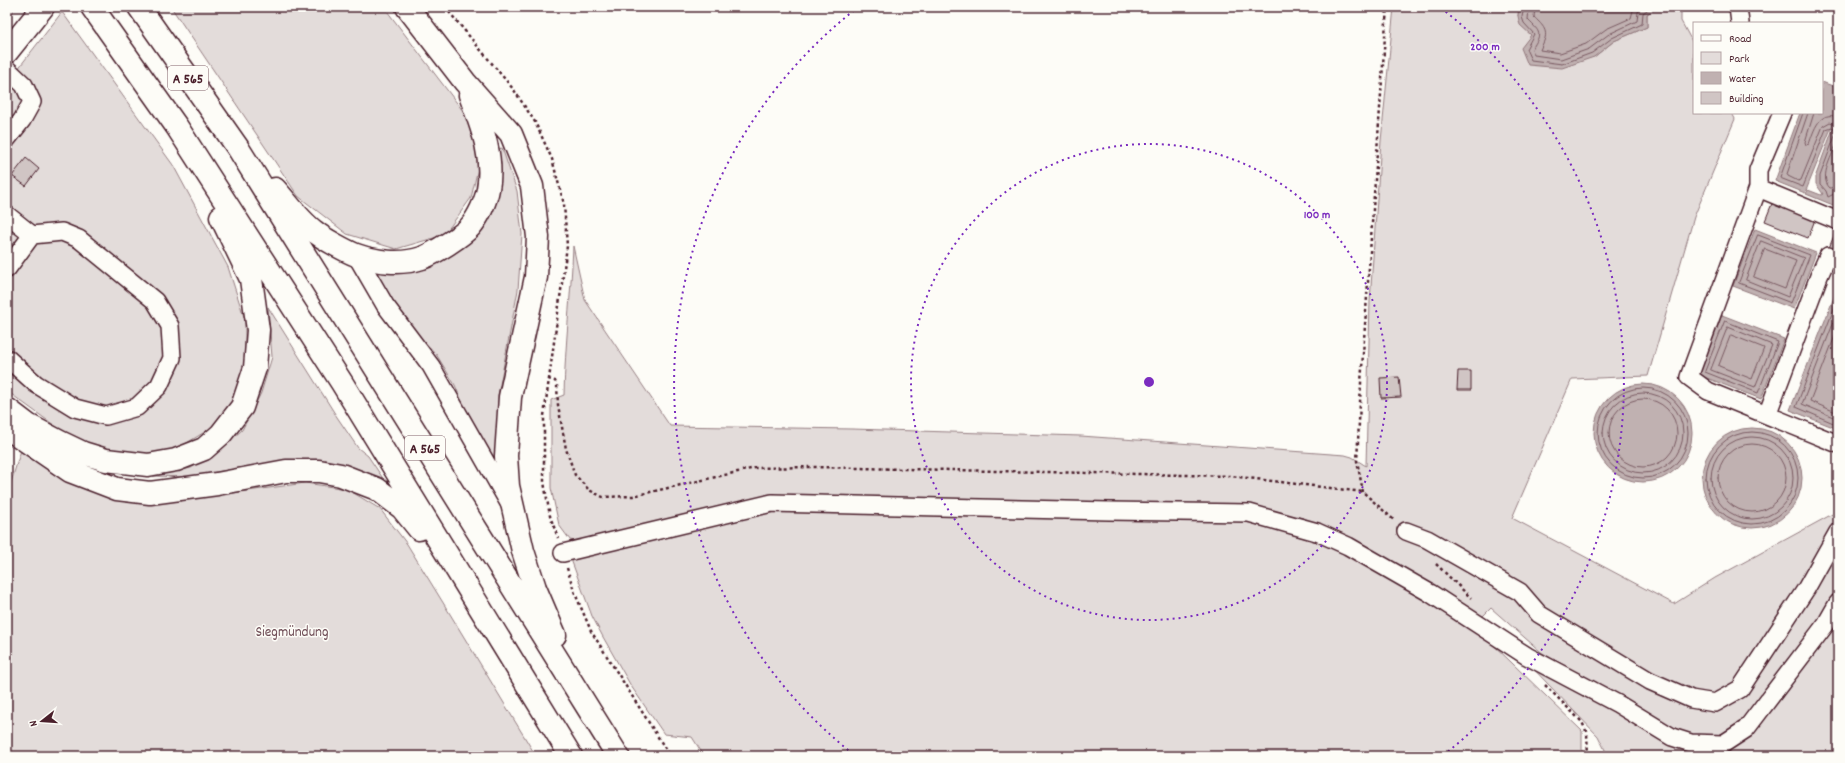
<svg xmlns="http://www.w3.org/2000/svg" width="1845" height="763" font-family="Dekko,sans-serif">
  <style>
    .green { fill: #e3dcda; stroke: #967e82 }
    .water { fill: #c0b1b1; stroke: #91777b }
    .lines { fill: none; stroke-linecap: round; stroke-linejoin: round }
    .shore { stroke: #795961; stroke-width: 1 }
    .building { fill: #d0c5c4; stroke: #4a1f2b }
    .minor-casing { stroke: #4a1f2b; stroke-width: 20 }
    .major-casing { stroke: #4a1f2b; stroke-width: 25 }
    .highway-casing { stroke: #4a1f2b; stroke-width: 25 }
    .path { stroke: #4a1f2b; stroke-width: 2.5; stroke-dasharray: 3 3; stroke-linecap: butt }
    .minor { stroke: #fdfcf7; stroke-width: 17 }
    .major { stroke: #fdfcf7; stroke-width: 22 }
    .highway { stroke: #fdfcf7; stroke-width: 22 }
    .ring { fill: none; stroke: #7b2cbf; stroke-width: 2; stroke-dasharray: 2 4 }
    .labels { text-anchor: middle; stroke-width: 3; stroke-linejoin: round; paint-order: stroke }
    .shield { fill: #fdfcf7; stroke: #806168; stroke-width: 1 }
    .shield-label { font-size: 14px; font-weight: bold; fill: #4a1f2b }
    .park-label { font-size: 15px; fill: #704e57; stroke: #fdfcf7 }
    .centre { fill: #7b2cbf; stroke: #fdfcf7; stroke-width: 2 }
    .ring-label { font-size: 12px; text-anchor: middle; font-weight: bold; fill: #7b2cbf; stroke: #fdfcf7; stroke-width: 3; stroke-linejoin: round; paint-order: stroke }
  </style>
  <rect width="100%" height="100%" fill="#fdfcf7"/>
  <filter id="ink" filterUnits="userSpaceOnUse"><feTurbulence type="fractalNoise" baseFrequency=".025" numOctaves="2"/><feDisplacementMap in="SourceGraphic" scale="8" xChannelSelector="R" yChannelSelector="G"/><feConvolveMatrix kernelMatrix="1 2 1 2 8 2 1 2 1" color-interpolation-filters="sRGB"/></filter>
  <g filter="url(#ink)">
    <path class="green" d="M171,7h213l79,104 12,24 3,33 -7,30 -27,37 -48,14 -49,-15 -49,-38z
      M1394,7h125l-1,9 76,41 20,-16 33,-14v-13l11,-7h23v14l13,24v68h38l3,6 -41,98 -46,159 -76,3 -60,139 162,86 41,-26 123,-67v11l-38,66 -65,93 -15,15 16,3 23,-22 37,-61 42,-75v53l-39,55 -60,79 -26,11 -33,-7 -60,-31 -79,-49 -50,-44 -10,10 -42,-27 -135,-73 -61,-11 -474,-10 -189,45 -10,-2 -11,-15 -8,-37v-88l13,-5c1,-50 7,-99 9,-149l12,54 85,126 182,3 229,7 264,19 7,2 14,9 4,-165 11,-160z
      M62,12l111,153 55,102 17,53v37l-7,36 -16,24 -14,13 -23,14 -22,9 -22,4 -45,-8 -34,-18 -55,-40v-308z
      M502,148l15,43 5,43 -4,56 -20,105 -2,74 -21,-35 -20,-49 -19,-31 -32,-34 -35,-53 84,-17 45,-101z
      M268,307l69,110 21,31 10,8 20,30 -69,-24 -39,-1 -93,16 -34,-1 38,-8 29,-19 22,-19 19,-37 11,-36z
      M22,447l115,53 39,1 129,-18 42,6 33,20 27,35 43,70 86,142h-529v-261z
      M755,511l483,7 99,30 141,82 104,101v23l-2,2h-876l-12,-19 -28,-3 -33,-48 -28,-49 -11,-21 -20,-54 4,-8z
      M1838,620v136h-110l4,-9 31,-30z
      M1524,659l157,88 25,5 1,4h-101l1,-2 -9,-18z"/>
    <path class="water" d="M1519,7h139l-11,7v13l-33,14 -20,16 -32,11 -34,-3 -7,-17 10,-13 -11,-10 -2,-9z
      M1822,82l16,6v23l-33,82 -30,-12 25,-68h22z
      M1838,115v81l-4,1 1,3 3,2v5l-32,-13 2,-4 13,5 2,-1 -7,-10v-9z
      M1755,229l61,24 -22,56 -61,-23z
      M1838,287v142l-48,-19z
      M1722,315l62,24 -23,60 -62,-24z
      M1594 433a49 49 0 1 1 98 0a49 49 0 1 1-98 0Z
      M1702 478a50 50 0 1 1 100 0a50 50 0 1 1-100 0Z"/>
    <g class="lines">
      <path class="shore" d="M1524,7l-2,10 2,6 10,11 -8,15 5,11 31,4 30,-11 20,-15 30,-14 1,-11 8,-6
        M1529,7l-1,13c13,13 14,13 4,29l2,6 27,4 28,-10 20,-15 28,-13 1,-9 3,-5
        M1535,7l-1,10c7,7 15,13 10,24 -1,3 -3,6 -4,9l20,3 26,-9 20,-15 25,-11 3,-11
        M1803,113l-23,65 23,9 23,-58 6,-2 3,2 1,4 -16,43v8l6,7 2,6 10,-5
        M1808,113l-21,61 1,2 10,5 3,-1 22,-54 7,-4 8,3
        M1814,113l-9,29 1,3 3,-1c5,-14 10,-34 29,-27
        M1838,141c-5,13 -20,36 -8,47l8,-1
        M1758,235l52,20 -19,48 -52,-20z
        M1761,241l43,17 -16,39 -42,-17z
        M1765,249l31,12 -11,28 -31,-12z
        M1838,298l-42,109 42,18
        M1838,311l-36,93 36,15
        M1725,321l53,21 -20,51 -53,-21z
        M1728,327l44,18 -17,42 -44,-17z
        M1838,328l-28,73 28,12
        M1731,335l33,13 -12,31 -33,-13z
        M1598 433a45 45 0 1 1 90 0a45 45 0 1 1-90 0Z
        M1603 433a40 40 0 1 1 80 0a40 40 0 1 1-80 0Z
        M1609 433a34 34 0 1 1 68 0a34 34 0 1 1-68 0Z
        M1706 478a46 46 0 1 1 92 0a46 46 0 1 1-92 0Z
        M1711 478a41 41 0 1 1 82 0a41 41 0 1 1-82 0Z
        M1718 478a34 34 0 1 1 68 0a34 34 0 1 1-68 0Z"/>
    </g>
    <path class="building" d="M26,158l13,11 -13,17 -14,-10z
      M1773,201l43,16 -8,21 -43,-17z
      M1837,228l1,1v23l-9,-4z
      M1458,371h13v19h-14z
      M1399,377l2,20 -20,1 -1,-20z"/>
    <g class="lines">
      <defs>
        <path id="minor" d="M1738,7l2,16
          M7,69l17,16 8,17 -10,18 -15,19
          M1782,113l-24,57v18l-69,189 19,14 130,53
          M1758,188l80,33
          M7,215l25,20 30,-3 17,7 76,62 15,25 2,32 -13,28 -22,21 -31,9 -31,-8 -39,-24 -29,-26
          M356,255l29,50 46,61 78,137
          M7,269l25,-34
          M1767,415l52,-139 9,-20 10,4
          M1406,531l21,8 93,53 19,22 111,67 41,18 24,4 25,-14 66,-100 32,-57
          M563,553l209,-50 337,8 140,2 68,19 31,14 82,47 97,63 91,48 54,33 19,6 32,1 23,-15 80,-105 12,-21"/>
        <path id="major" d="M7,52l36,-45"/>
        <path id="highway" d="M92,7l85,120 165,256 229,373
          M139,7l99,141 380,608
          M407,7l58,75 46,52 21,52 6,51 -2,40 -26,120 -4,59 2,30 15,65 12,37 20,47
          M275,189c12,13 24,31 39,42 8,7 32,20 42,24 20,7 45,10 66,3 11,-4 40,-22 48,-31 8,-9 16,-26 18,-38 6,-33 -7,-64 -18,-94
          M7,409l21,16 32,17 23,11 23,7 42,5 28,-5 28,-11 17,-15 21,-27 13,-39 3,-38 -7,-51 -30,-62
          M7,428l63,43 47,18 33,4 67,-9 69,-13h33l22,4 36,14 25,19 17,21"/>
      </defs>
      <use href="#minor" class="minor-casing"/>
      <use href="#major" class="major-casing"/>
      <use href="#highway" class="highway-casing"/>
      <path class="path" d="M445,7l69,83 21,32 17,37 12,45 3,42 -23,170v66l6,34 8,22
        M7,18l8,-11
        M548,379l7,2 2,4 1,20 8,44 9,26 14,15 14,7 30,-1 122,-28 57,-1 419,9 132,16 32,29
        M1363,492l-6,-31 4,-78 26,-376
        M1436,564l35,34
        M567,568l7,23 17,40 79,125
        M1545,685l37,37 5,11 1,23"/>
      <use href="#minor" class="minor"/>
      <use href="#major" class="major"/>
      <use href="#highway" class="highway"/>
    </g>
  </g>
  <g class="ring">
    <circle cx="1149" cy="382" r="238"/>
    <path d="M853 754A475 475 0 0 1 857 8M1441 8A475 475 0 0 1 1445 754"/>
  </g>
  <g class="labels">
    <g class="shield">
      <rect x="168" y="66" width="40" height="24" rx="3"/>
      <rect x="405" y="436" width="40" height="24" rx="3"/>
    </g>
    <g class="shield-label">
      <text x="188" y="83">A 565</text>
      <text x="425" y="453">A 565</text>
    </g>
    <g class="park-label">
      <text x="292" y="636">Siegmündung</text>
    </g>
  </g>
  <circle cx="1149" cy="382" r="6" class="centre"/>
  <g class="ring-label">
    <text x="1485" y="50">200 m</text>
    <text x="1317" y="218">100 m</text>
  </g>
  <rect width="1845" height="763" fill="none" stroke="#fdfcf7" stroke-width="24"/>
  <rect x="12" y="12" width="1821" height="739" fill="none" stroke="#4a1f2b" stroke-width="1.5" filter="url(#ink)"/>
  <rect x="1693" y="22" width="130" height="92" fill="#fdfcf7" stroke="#b5a4a5"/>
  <rect x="1701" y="35" width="20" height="6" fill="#fdfcf7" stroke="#b5a4a5"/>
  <text x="1729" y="42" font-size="12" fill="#4a1f2b">Road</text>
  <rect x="1701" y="52" width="20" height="12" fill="#e3dcda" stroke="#b5a4a5"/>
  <text x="1729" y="62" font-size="12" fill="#4a1f2b">Park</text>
  <rect x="1701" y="72" width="20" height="12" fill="#c0b1b1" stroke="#b5a4a5"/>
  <text x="1729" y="82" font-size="12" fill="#4a1f2b">Water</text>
  <rect x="1701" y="92" width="20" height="12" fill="#d0c5c4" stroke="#b5a4a5"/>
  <text x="1729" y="102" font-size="12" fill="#4a1f2b">Building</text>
  <g transform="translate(42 721) rotate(253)" stroke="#fdfcf7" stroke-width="3" paint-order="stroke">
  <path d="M0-3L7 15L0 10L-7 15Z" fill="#4a1f2b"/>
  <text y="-6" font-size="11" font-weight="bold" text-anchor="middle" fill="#4a1f2b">N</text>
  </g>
</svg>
